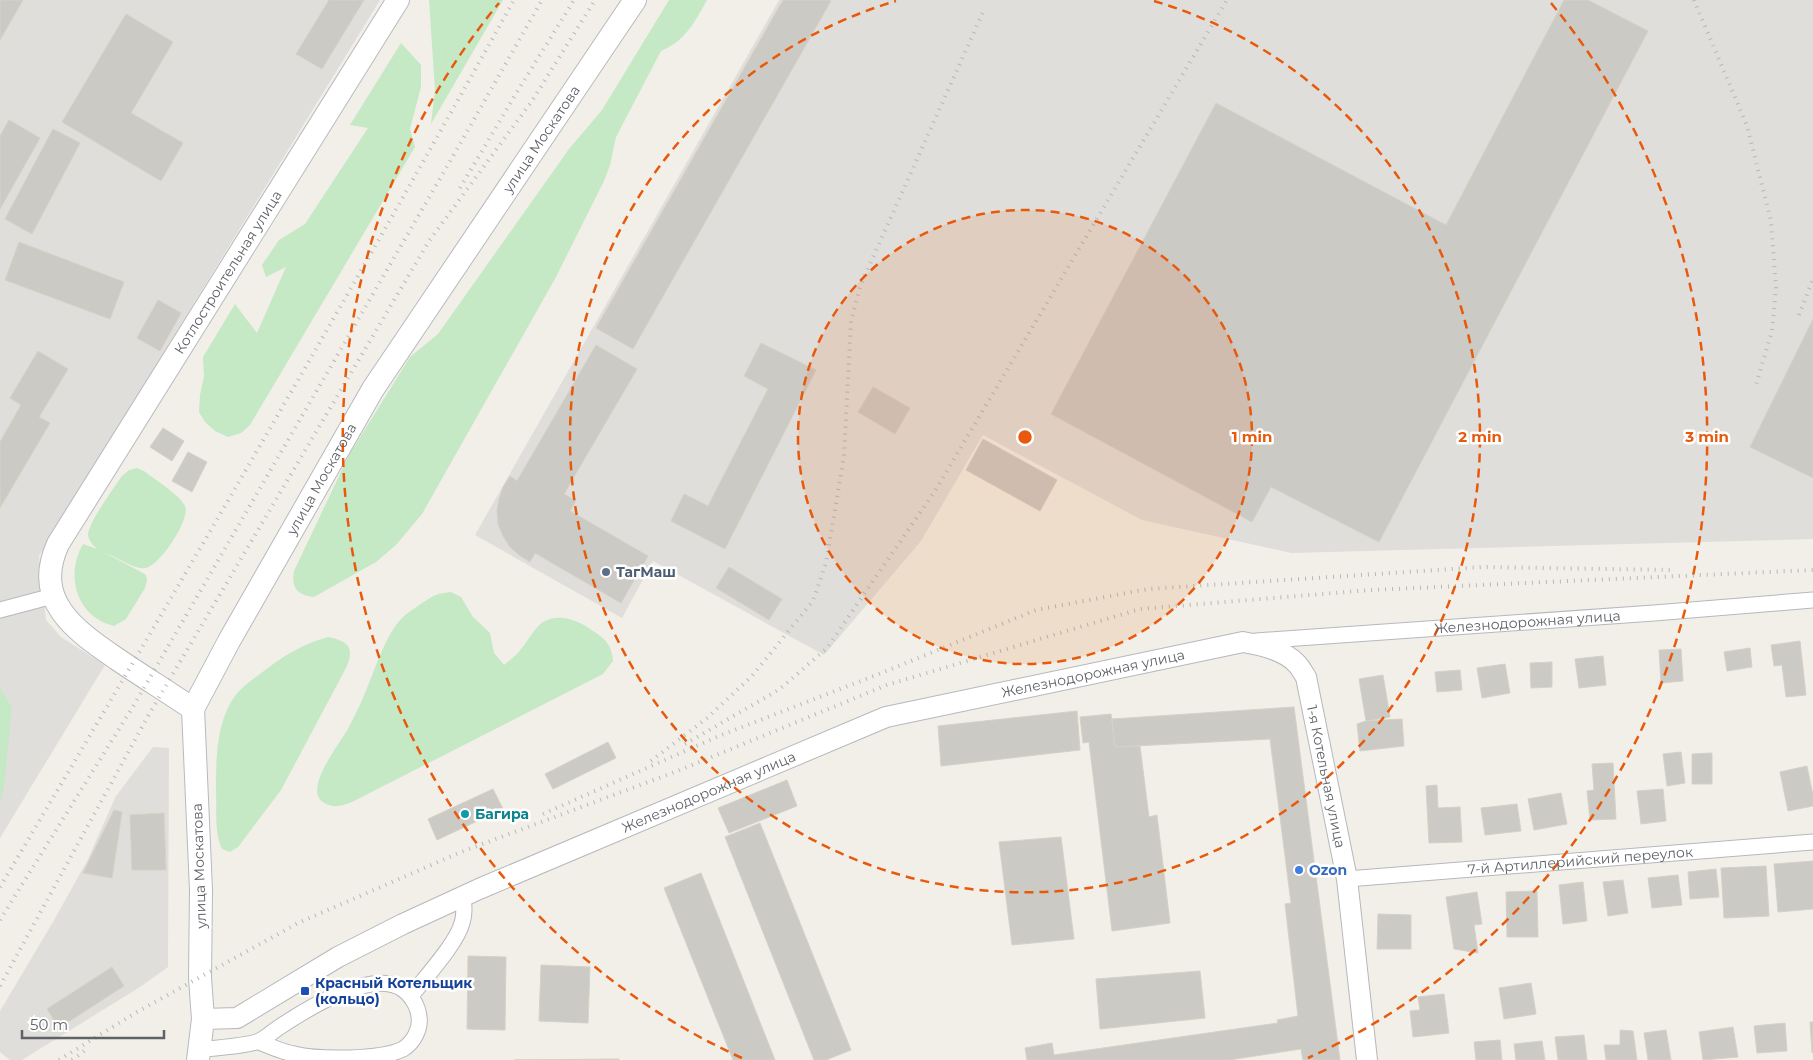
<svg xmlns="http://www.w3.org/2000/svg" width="1813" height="1060" font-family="Montserrat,sans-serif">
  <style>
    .industrial { fill: #e0deda }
    .green { fill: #c5e8c5 }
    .building { fill: #cccac5; stroke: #d6d1c6 }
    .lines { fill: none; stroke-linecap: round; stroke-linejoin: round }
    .minor-casing { stroke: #b5b8bc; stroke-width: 17 }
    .tertiary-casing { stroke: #b5b8bc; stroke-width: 22 }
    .secondary-casing { stroke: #b6babf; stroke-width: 24 }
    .minor { stroke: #fff; stroke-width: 15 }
    .tertiary { stroke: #fff; stroke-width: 20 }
    .secondary { stroke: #fff; stroke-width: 22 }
    .rail { stroke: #b6b7b8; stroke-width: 4; stroke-dasharray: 1 6; stroke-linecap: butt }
    .ring { fill: none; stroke: #e8590c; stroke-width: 2.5; stroke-dasharray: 9 6 }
    .service-dot { fill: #5c6f8a; stroke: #fff; stroke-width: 2 }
    .culture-dot { fill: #0f9aa8; stroke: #fff; stroke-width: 2 }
    .shop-dot { fill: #3f7fe0; stroke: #fff; stroke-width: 2 }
    .transit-dot { fill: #1a4fb4; stroke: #fff; stroke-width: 2 }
    .labels { text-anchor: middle; stroke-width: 5; stroke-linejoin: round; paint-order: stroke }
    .street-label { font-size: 14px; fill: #5f6368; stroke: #fff }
    .service-label { font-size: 14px; font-weight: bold; fill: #4e5e75; stroke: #fff; text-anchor: start }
    .culture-label { font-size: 14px; font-weight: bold; fill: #0d838f; stroke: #fff; text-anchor: start }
    .shop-label { font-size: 14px; font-weight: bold; fill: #366cbe; stroke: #fff; text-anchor: start }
    .transit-label { font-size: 14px; font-weight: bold; fill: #164399; stroke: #fff; text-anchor: start }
    .centre { fill: #e8590c; stroke: #fff; stroke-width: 2.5 }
    .ring-label { font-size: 15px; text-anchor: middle; font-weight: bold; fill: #e8590c; stroke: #fff; stroke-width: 5; stroke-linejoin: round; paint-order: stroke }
  </style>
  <rect width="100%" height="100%" fill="#f1efe8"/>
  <path class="industrial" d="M0,0h380l-341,556 7,64 15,17 44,28 -105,173z
    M779,0h1034v539l-522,14 -149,-33 -159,-85 -62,106 -97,114 -171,-94 -31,57 -147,-83z
    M153,747l16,1 -1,219 -28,20 -118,73h-12l-10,-8v-41l53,-89 34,-61 29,-65z"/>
  <path class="green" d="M429,0h74l-72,124 4,-34z
    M669,0h38c-12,22 -22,41 -46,51l-45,86 -6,28 -6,16 -48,96 -134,237 -26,31 -20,17 -62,35c-17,-2 -23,-9 -20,-26l55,-116 61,-98 28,-23 131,-185 33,-39z
    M401,43l20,22v22l-11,42 5,18 -165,278 -9,8 -13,4 -13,-6 -10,-9 -6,-10 1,-17 4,-19 -1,-19 32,-53 22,29 29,-66 -20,10 -4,-12 17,-25 26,-16 63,-96 -18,-3z
    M137,468l7,3c11,9 35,23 41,35 6,13 -26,61 -40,62 -10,2 -30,-12 -40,-15l36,19 5,3 1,5 -2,8 -19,31 -12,7c-38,-9 -49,-51 -31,-82l14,5c-4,-4 -8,-8 -9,-14 0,-12 26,-47 34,-59l7,-6z
    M451,592l10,5 12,20 17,16 4,20 10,12c6,-5 13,-10 17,-16 6,-7 15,-23 22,-27 16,-10 37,-1 50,9 13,8 19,15 20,30l-10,13 -251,128c-11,4 -18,7 -29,0 -20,-13 17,-59 25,-73 4,-8 8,-16 12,-24 12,-25 24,-71 44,-89 5,-4 26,-19 32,-21 4,-2 10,-2 15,-3z
    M328,637c21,4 27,11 18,31l-65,122 -43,57 -8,5 -8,-3c-8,-17 -5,-38 -6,-57 0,-31 0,-70 19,-96 7,-10 20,-18 29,-25 20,-16 40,-27 64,-34z
    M0,687l12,21 -8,78 -4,18z"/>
  <path class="building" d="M0,0h23l-23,40z
    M329,0h35l-42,69 -26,-15z
    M783,0h45l3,1 -198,348 -37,-21z
    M1564,0h24l60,31 -269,511 -108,-55 -19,35 -201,-108 165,-311 230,122z
    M126,14l47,28 -42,71 52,30 -22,38 -99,-59z
    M9,120l31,18 -40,71v-73z
    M53,129l27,14 -48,91 -27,-15z
    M19,242l105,40 -14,37 -105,-39z
    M158,300l23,13 -21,38 -23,-13z
    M1813,319v159l-63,-31z
    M761,343l55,27 -91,179 -54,-28 13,-27 24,12 60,-117 -24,-13z
    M596,345l41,24 -73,125 12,7 -6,10 78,45 -27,47 -86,-50 -5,9 -11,-7 -9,-8 -7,-11 -5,-12 -1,-13 2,-12 4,-12 7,-11 7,5z
    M38,351l30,18 -29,48 11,6 -50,85v-66l21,-37 -11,-7z
    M873,387l37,21 -15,26 -37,-22z
    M163,428l21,13 -12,20 -22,-14z
    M983,439l74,41 -17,31 -74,-41z
    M188,452l19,10 -15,30 -20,-11z
    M729,567l53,32 -13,21 -53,-32z
    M1800,641l6,54 -20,2 -4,-32 -8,1 -3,-21z
    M1750,648l2,19 -25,4 -3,-19z
    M1681,649l2,32 -22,2 -2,-33z
    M1603,656l3,29 -27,3 -4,-29z
    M1552,662v25l-21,1 -1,-25z
    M1505,664l5,29 -28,5 -5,-30z
    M1460,670l2,20 -25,2 -2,-20z
    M1383,675l7,42 -24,4 -7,-42z
    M1294,707l46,353h-37l-2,-11 -72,11h-202l-2,-12 27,-5 2,12 224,-32 -1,-3 21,-4 -13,-112 6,-1 -21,-164 -155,8 -3,-28z
    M1077,711l3,39 -139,16 -3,-40z
    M1111,714l4,33 25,-1 9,71 8,-2 13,108 -58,8 -23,-189 -6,1 -3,-26z
    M1402,719l2,27 -44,5 -3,-27 9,-3z
    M608,742l8,16 -63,31 -8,-15z
    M1681,752l4,31 -18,3 -4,-32z
    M1712,753v31h-20v-30z
    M1613,763l3,56 -26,1 -3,-29 7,-1 -2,-26z
    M1807,766l6,29v11l-25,5 -8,-39z
    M787,780l10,26 -68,27 -11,-25z
    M1437,785l1,23 22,-1 2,35 -33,1 -3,-57z
    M493,789l10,20 -66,31 -9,-21z
    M1663,789l3,32 -25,3 -4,-33z
    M1561,793l6,31 -33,6 -6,-31z
    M1517,804l4,27 -36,4 -4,-27z
    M114,810l8,2 -10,66 -29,-5z
    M164,813l2,57h-34l-2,-55z
    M760,823l91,227 -25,10h-12l-89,-223z
    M1061,837l13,102 -62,6 -13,-103z
    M1813,861v48l-35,3 -4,-48z
    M1766,866l3,50 -45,2 -3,-50z
    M1716,869l3,28 -29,2 -2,-27z
    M701,873l74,187h-42l-69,-172z
    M1678,875l4,30 -30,3 -4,-30z
    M1623,880l5,33 -20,3 -5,-34z
    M1583,882l4,39 -24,3 -4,-39z
    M1537,891l1,46h-31l-1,-45z
    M1477,892l5,32 -8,1 4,28 -24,-4 -8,-52z
    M1378,914l33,1v34h-34z
    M468,956l38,1 -1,73 -38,-1z
    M541,965l49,2 -2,56 -49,-2z
    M112,967l12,19 -65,42 -12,-19z
    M1200,971l5,47 -105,11 -4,-50z
    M1531,983l5,31 -32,5 -5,-31z
    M1444,994l5,39 -36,4 -3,-26 10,-1 -2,-13z
    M1810,1022h3v30l-1,1z
    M1785,1023l2,28 -30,2 -3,-27z
    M1733,1027l5,30 -35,3 -4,-28z
    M1620,1030l13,1 4,29h-31l-2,-15h16z
    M1666,1030l5,30h-23l-4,-27z
    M1584,1035l3,25h-29l-3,-23z
    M1500,1040l2,20h-26l-2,-18z
    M1542,1041l3,19h-29l-2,-16z
    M619,1059v1h-105z"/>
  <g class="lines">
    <defs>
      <g id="minor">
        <path d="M0,610l53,-14"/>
        <path id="s1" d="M1256,641l398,-28 159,-13"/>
        <path id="s2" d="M1347,879l466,-37"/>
        <path d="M411,996c13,-17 46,-53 51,-73 3,-9 2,-17 1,-27"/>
        <path d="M199,1050c13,-2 50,-4 60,-9 7,-3 13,-9 19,-13 27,-18 89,-57 121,-41 11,6 19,18 20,30 2,12 -6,26 -16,32 -22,11 -84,11 -109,5 -12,-2 -24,-8 -35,-12"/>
      </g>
      <g id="tertiary">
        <path id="s3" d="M203,1019l34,-1 101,-61 65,-33 76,-35 407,-172 357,-75c18,3 42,8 54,22 4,4 6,9 9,13l41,202 20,181"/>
      </g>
      <g id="secondary">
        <path id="s4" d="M193,709c-25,-17 -51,-33 -76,-50 -42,-29 -85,-58 -59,-115l340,-544"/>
        <path id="s5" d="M198,1060l5,-41 -3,-41 1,-88 -8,-181 36,-68 144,-252 262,-389"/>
      </g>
    </defs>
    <use href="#minor" class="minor-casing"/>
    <use href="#tertiary" class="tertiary-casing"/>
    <use href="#secondary" class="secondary-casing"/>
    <use href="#minor" class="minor"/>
    <use href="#tertiary" class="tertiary"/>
    <use href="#secondary" class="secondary"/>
    <path class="rail" d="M1694,0l53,126 24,95 5,67 -4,43 -17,57
      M460,188l57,-96 57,-92
      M1799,315l14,-36
      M685,744l95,-55 47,-41 108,-157 292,-491
      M651,761l56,-43 45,-42 61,-75 13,-38 18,-107 7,-135 10,-37 123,-274
      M543,814l176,-78 160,-62 157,-64 112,-21 335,-22 189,3
      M0,887c175,-294 348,-589 514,-887
      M0,920l134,-215 318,-547 90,-158
      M0,986l148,-270 281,-475 103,-140 63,-101
      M59,1060l78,-48 161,-89 163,-71 214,-80 212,-87 253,-76 230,-19 443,-20
      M72,1060l15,-11"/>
  </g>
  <circle cx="1025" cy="437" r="227" fill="#e8590c" fill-opacity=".12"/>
  <g class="ring">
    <circle cx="1025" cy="437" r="227"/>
    <path d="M1154 1A455 455 0 1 1 896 1"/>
    <path d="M742 1058A682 682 0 0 1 499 3M1551 3A682 682 0 0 1 1308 1058"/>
  </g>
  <circle class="service-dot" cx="606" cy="572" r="5"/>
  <circle class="culture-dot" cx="465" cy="814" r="5"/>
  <circle class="shop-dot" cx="1299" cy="870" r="5"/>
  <rect class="transit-dot" x="300" y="986" width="10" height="10" rx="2.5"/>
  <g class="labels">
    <g class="street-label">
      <text dy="5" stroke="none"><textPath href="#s5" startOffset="1020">улица Москатова</textPath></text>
      <text dy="5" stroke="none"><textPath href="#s4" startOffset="556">Котлостроительная улица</textPath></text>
      <text dy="5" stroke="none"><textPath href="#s5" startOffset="615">улица Москатова</textPath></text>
      <text dy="5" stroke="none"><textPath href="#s1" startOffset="272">Железнодорожная улица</textPath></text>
      <text dy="5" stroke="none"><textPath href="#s3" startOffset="962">Железнодорожная улица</textPath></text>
      <text dy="5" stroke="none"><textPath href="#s3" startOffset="1292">1-я Котельная улица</textPath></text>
      <text dy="5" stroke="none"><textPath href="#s3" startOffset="558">Железнодорожная улица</textPath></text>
      <text dy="5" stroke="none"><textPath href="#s2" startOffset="234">7-й Артиллерийский переулок</textPath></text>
      <text transform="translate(199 866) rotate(-92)" y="5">улица Москатова</text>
    </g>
    <g class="service-label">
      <text x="616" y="577">ТагМаш</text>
    </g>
    <g class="culture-label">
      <text x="475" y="819">Багира</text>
    </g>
    <g class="shop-label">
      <text x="1309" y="875">Ozon</text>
    </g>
    <g class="transit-label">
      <text x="315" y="988">Красный Котельщик<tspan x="315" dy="16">(кольцо)</tspan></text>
    </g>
  </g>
  <circle cx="1025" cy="437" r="8" class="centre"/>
  <g class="ring-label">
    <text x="1252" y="442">1 min</text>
    <text x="1480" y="442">2 min</text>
    <text x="1707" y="442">3 min</text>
  </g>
  <path d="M22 1030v8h142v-8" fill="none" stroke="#5f6368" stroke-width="2.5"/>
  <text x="30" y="1030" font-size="15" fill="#5f6368" stroke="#ffffff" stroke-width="4" paint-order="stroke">50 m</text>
</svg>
